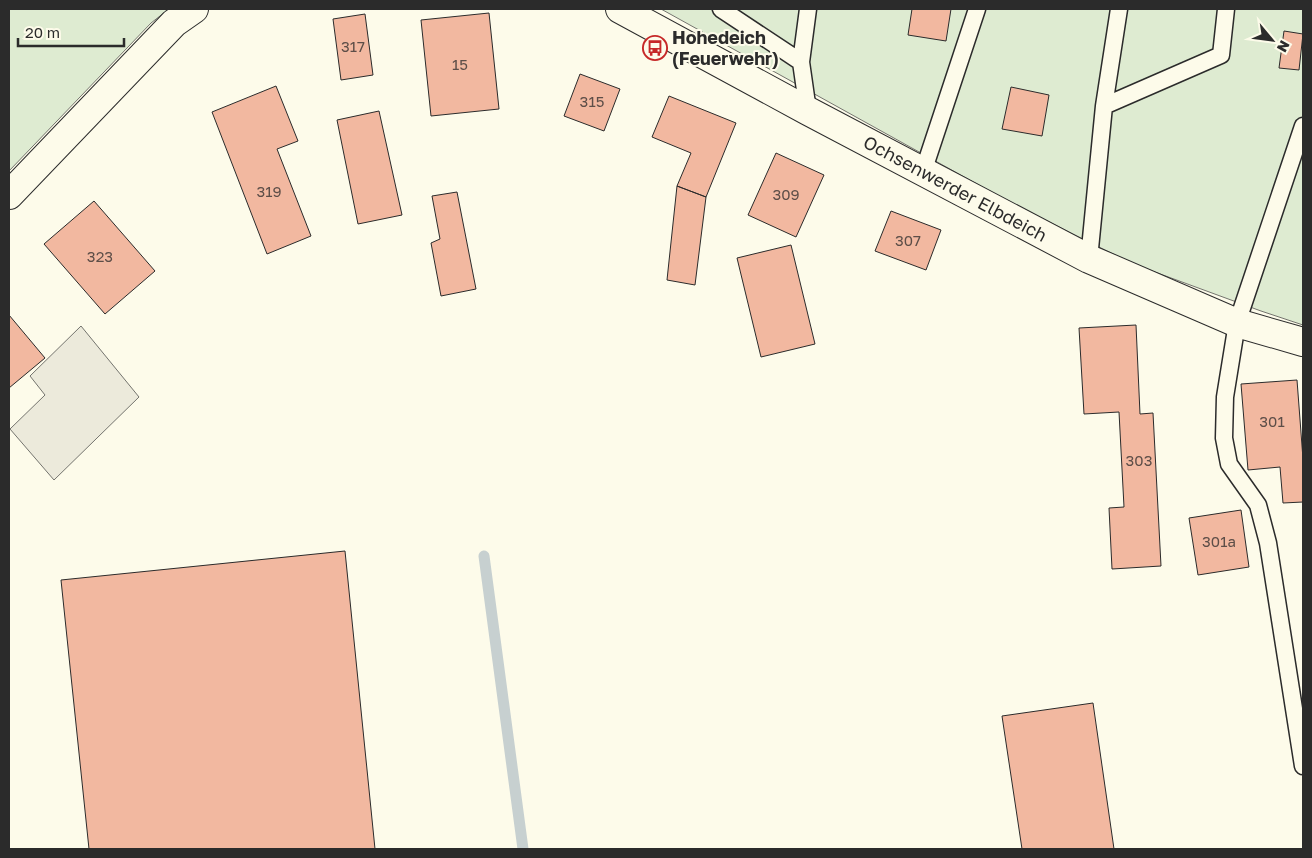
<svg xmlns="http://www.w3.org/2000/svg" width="1312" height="858" font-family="'Golos Text',sans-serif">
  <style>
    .green { fill: #deebd1; stroke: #74746e }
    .parking { fill: #eceadb; stroke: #74746e }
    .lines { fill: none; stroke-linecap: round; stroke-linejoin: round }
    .stream { stroke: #c7d0d0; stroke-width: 11 }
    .building { fill: #f2b8a0; stroke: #2b2b2b }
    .service-casing { stroke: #2b2b2b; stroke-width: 19 }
    .minor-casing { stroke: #2b2b2b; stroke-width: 30 }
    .service { stroke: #fdfbea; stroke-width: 16 }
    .minor { stroke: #fdfbea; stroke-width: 28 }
    .labels { text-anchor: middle; stroke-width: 4; stroke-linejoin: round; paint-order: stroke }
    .number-label { font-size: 15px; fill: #5d4e48 }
    .poi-label { font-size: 18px; font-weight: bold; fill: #2b2b2b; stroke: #fdfbea; text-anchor: start }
    .street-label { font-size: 18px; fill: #2b2b2b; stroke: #fdfbea }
  </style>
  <rect width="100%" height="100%" fill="#fdfbea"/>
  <path class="green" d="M9,9h160l-18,14 -142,148z
    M661,9h642v316l-42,-14 -128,-47 -120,-60z"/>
  <path class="parking" d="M81,326l58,71 -85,83 -44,-51 35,-34 -15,-19z"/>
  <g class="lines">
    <path class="stream" d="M484,556l39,293"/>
  </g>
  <path class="building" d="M912,9h39l-5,32 -38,-6z
    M489,13l10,96 -68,7 -10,-96z
    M365,14l8,61 -32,5 -8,-61z
    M1284,31l19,3 -4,36 -20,-2z
    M580,74l40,15 -16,42 -40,-15z
    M276,86l22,55 -21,8 34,87 -44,18 -55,-142z
    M1011,87l38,8 -7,41 -40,-7z
    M669,96l67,27 -30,74 -29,-11 14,-33 -39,-16z
    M379,111l23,104 -44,9 -21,-104z
    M776,153l48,22 -28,62 -48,-22z
    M677,186l29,11 -11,88 -28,-5z
    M457,192l19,97 -35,7 -10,-53 9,-4 -8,-43z
    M94,201l61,70 -50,43 -61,-70z
    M891,211l50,19 -15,40 -51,-19z
    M791,245l24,99 -54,13 -24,-99z
    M9,315l36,43 -36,30z
    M1136,325l4,89 13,-1 8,153 -49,3 -3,-61 15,-1 -5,-95 -35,2 -5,-86z
    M1297,380l6,79v43l-20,1 -3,-36 -32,3 -7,-86z
    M1241,510l8,57 -51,8 -9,-57z
    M345,551l30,298h-286l-28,-269z
    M1093,703l21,146h-92l-20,-133z"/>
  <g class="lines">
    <defs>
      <path id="service" d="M721,9l80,53
        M1104,106l117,-51 5,-46
        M808,111l-7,-49 7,-53
        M1303,126l-66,197 -12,74 -1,41 5,26 29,41 10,38 35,223
        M923,172l54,-163
        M1089,259l15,-153 15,-97"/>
      <path id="minor" d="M620,9l188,102 281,148 148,64 66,19
        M9,195l165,-172 20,-14"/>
    </defs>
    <use href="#service" class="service-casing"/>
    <use href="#minor" class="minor-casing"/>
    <use href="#service" class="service"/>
    <use href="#minor" class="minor"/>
  </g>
  <defs>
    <symbol id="bus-ring" viewBox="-11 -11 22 22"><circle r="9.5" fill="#fdfbea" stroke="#c62828" stroke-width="1.5"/><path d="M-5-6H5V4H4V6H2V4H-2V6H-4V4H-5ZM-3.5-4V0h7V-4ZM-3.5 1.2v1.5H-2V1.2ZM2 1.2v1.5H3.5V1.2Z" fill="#c62828"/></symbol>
  </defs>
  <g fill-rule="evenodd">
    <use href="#bus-ring" x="641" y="34" width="28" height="28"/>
  </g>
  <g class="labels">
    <g class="number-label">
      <text x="353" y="52">317</text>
      <text x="460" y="70">15</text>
      <text x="592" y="107">315</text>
      <text x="269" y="197">319</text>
      <text x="786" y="200">309</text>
      <text x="908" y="246">307</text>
      <text x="100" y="262">323</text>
      <text x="1272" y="427">301</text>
      <text x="1139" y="466">303</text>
      <text x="1219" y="547">301a</text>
    </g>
    <g class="poi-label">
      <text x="672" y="44">Hohedeich<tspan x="672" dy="21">(Feuerwehr)</tspan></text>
    </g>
    <g class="street-label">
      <text transform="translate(955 189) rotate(28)" y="6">Ochsenwerder Elbdeich</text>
    </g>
  </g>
  <rect width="1312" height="858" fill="none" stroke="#2b2b2b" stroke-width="20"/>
  <g transform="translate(1272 40) rotate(119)" stroke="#fdfbea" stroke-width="4" paint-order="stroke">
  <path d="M0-4L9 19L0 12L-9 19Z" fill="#2b2b2b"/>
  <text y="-8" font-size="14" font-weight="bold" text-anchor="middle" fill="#2b2b2b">N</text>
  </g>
  <path d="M18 38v8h106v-8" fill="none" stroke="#2b2b2b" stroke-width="2.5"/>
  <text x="25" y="38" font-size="15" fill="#2b2b2b" stroke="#fdfbea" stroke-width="4" paint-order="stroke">20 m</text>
</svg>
